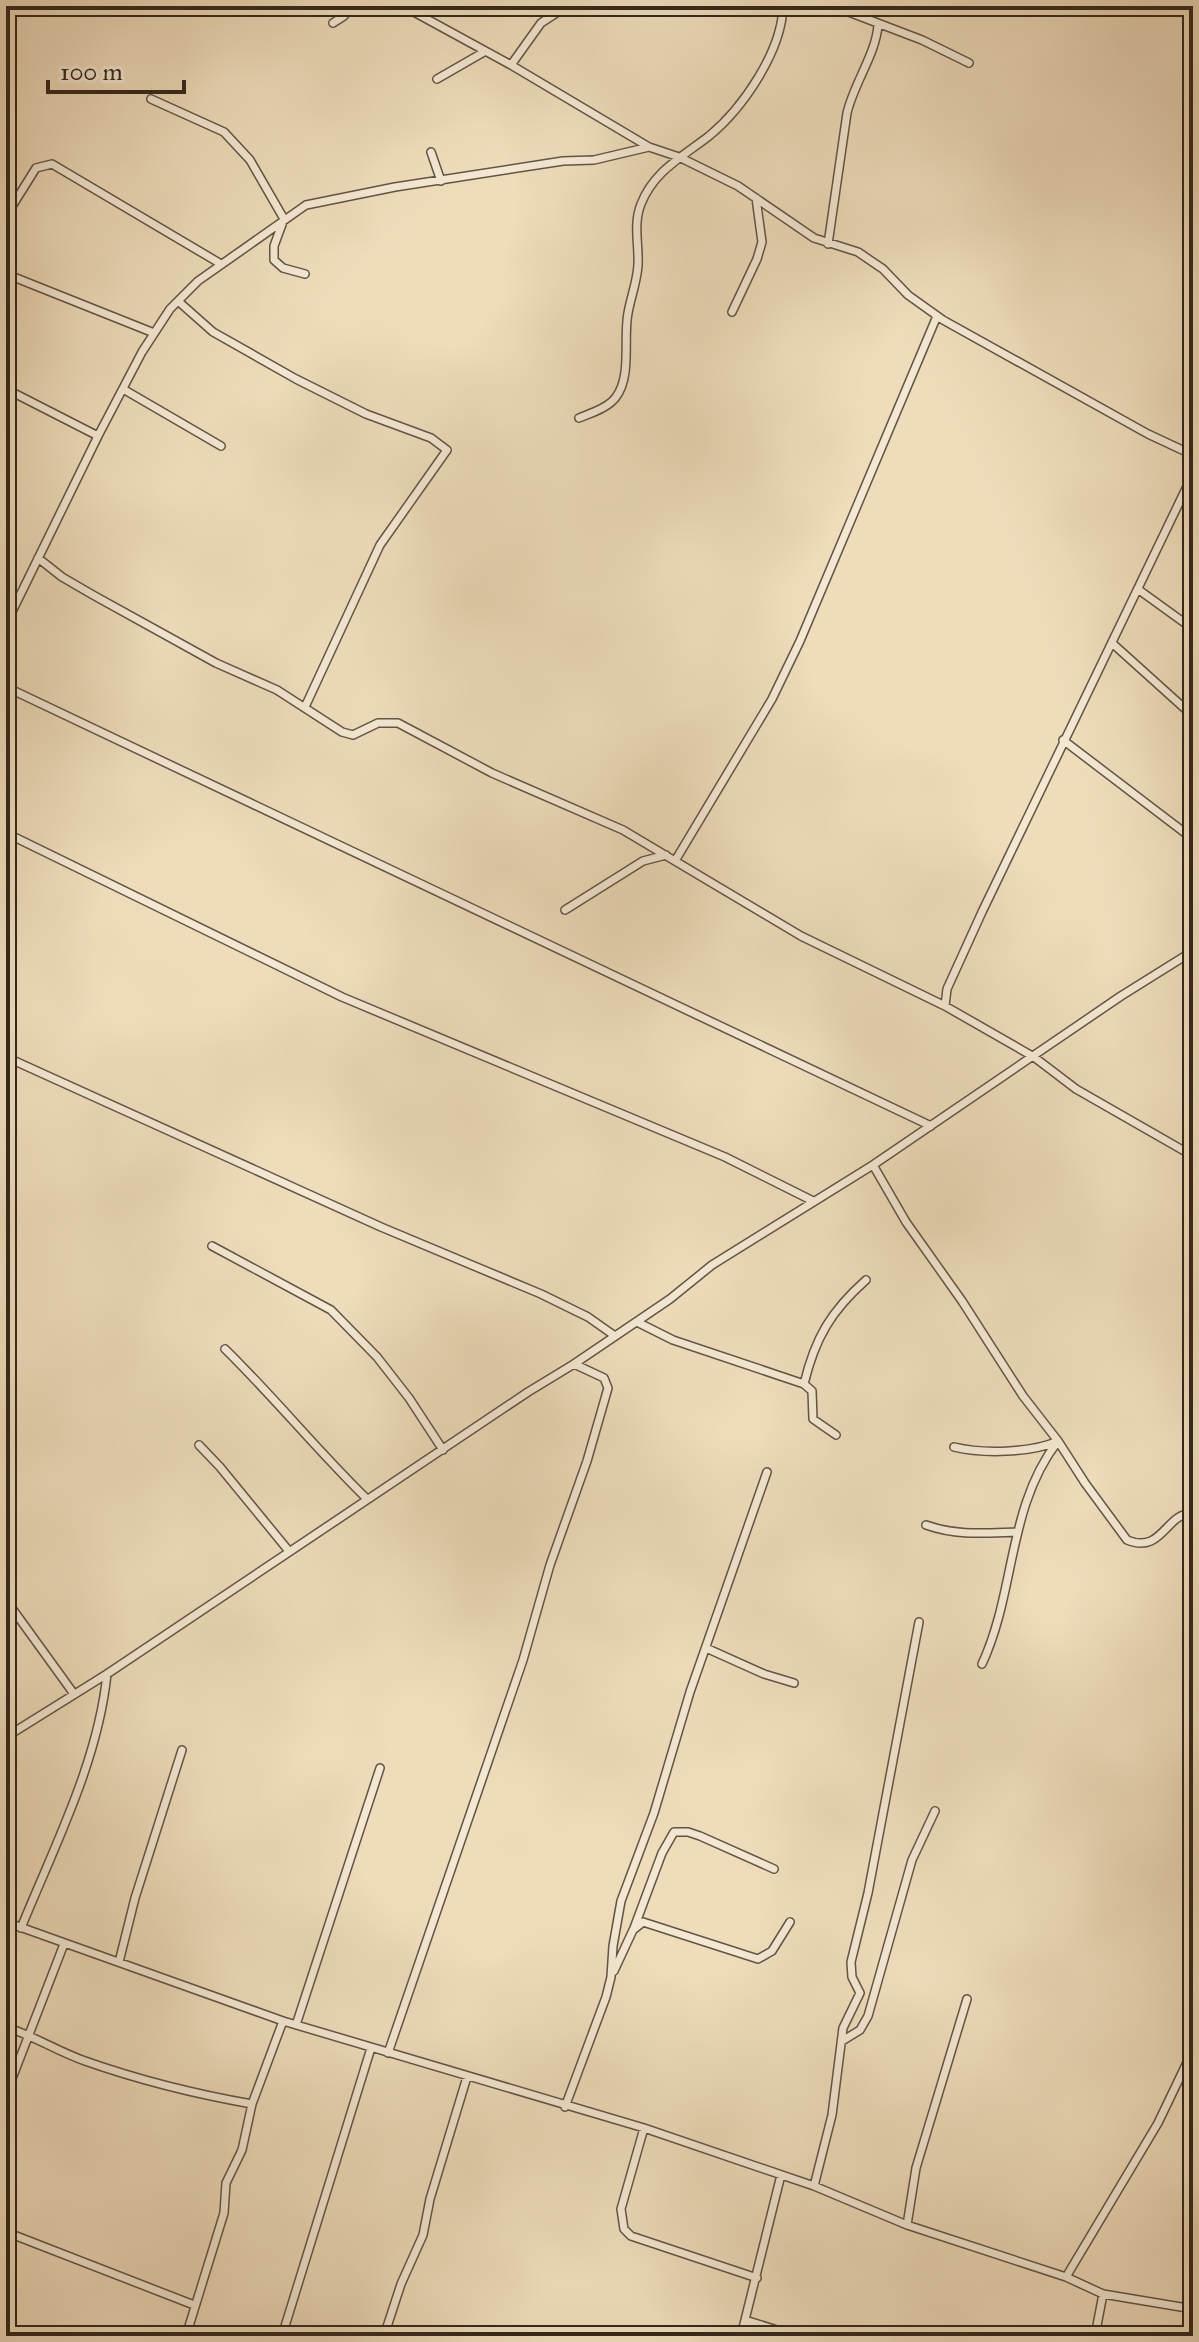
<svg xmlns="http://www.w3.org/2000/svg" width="1199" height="2342" font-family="'IM FELL Great Primer',serif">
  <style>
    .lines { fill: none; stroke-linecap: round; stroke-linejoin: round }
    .street-casing { stroke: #625444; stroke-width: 10 }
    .street { stroke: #f4e8d3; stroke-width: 7 }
  </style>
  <rect width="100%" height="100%" fill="#eedcbb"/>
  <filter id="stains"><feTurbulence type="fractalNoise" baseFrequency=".0025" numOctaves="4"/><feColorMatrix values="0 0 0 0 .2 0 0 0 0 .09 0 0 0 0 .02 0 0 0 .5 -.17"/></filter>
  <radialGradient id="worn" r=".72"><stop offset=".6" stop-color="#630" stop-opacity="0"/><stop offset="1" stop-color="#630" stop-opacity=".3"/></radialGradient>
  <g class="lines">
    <defs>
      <path id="street" d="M403,6l108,59 138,82 30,10 59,29 76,52 44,14 25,17 25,26 35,25 205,114 45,21
        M833,6l89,34 47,23
        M333,23l11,-7 8,-10
        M511,65l30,-42 26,-17
        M437,79l47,-27
        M151,99l73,33 26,28 34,59 -10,27v14l9,8 22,6
        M431,152l10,29
        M6,216l30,-48 16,-4 169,100
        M828,244l19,-131c7,-30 29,-59 31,-88
        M6,274l148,59
        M178,301l35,31 83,47 70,35 65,24 16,12 -67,95 -75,162
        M1191,305l2,-4
        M732,312l25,-53 5,-17 -6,-44
        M6,389l92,47
        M123,389l98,57
        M579,418c12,-5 29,-10 37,-21 16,-21 7,-59 12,-84 3,-17 9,-31 10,-48 1,-21 -5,-41 3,-61 13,-33 41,-47 68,-68 34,-28 73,-85 74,-130
        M1193,474l-211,438 -35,77 -2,17 89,51 42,32 117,67
        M38,558l24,19 31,18 123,68 61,27 65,42 11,3 25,-12h20l94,50 131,57 178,106 144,70
        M1139,590l54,39
        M6,624l92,-188 44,-84 28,-43 28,-28 108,-76 89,-18 168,-26 31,-1 55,-13
        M1112,643l81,73
        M6,687l925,439
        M1063,740l130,99
        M6,833l336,164 383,160 88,44
        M675,861l97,-162 28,-58 137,-325
        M565,910l78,-49 23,-6
        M6,1057l375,170 160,67 47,23 27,19
        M873,1165l33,57 56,79 61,95 35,45 27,42 42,57c36,15 39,-29 66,-26
        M212,1246l119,64 46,47 32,41 34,52
        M637,1322l36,18 131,44 8,7 1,28 23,16
        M225,1349c49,48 92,101 141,149
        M804,1384c11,-46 27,-73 62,-104
        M6,1443l6,18 -6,10
        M199,1445l21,22 68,83
        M954,1447c29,7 77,6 104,-6 -51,66 -42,150 -76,223
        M926,1525c31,11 59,8 91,7
        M6,1600l68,94
        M706,1648l58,26 30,9
        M6,1737l101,-63 421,-282 46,-28 96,-65 42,-34 161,-100 248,-169 72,-45
        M6,1922l277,99 361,107 170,58 93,39 159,52 37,17 90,15
        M21,1928c33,-81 77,-166 86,-254
        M634,1928l28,-75 12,-21h14l12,4 74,33
        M119,1962l16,-64 47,-148
        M614,1971l19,-41 10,-8 115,37 14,-8 18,-29
        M296,2025l84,-257
        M6,2027c28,9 51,24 79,34 54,19 110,33 167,43l31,-83
        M842,2041l18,-11 8,-14 44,-156 23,-49
        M388,2053l135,-393 27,-95 37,-104 21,-73 -4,-10 -30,-14
        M6,2094l58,-150
        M565,2107l41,-110 5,-20 2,-31 8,-45 33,-88 36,-121 77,-220
        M644,2128l-23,81 3,20 7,7 126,42
        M814,2186l18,-71 11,-87 17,-35 -8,-16 -1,-15 17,-69 51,-271
        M907,2225l9,-57 51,-169
        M6,2232l188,73
        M1066,2277l92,-154 35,-73
        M745,2320l51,16
        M186,2336l38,-123 2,-30 16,-33 10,-46
        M282,2336l89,-288
        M384,2336l17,-52 22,-49 7,-36 37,-122
        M741,2336l40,-161
        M1095,2336l8,-42"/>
    </defs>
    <use href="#street" class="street-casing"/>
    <use href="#street" class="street"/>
  </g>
  <rect width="1199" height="2342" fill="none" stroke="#eedcbb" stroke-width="32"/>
  <rect x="8" y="8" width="1183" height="2326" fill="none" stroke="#33271c" stroke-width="4"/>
  <rect x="16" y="16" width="1167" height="2310" fill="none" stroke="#33271c" stroke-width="2"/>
  <path d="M48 80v12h136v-12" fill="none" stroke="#33271c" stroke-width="4"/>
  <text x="60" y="80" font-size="24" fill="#33271c" stroke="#f4e8d3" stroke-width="6" paint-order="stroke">100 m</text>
  <rect width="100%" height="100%" filter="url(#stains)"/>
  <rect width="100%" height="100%" fill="url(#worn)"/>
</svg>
